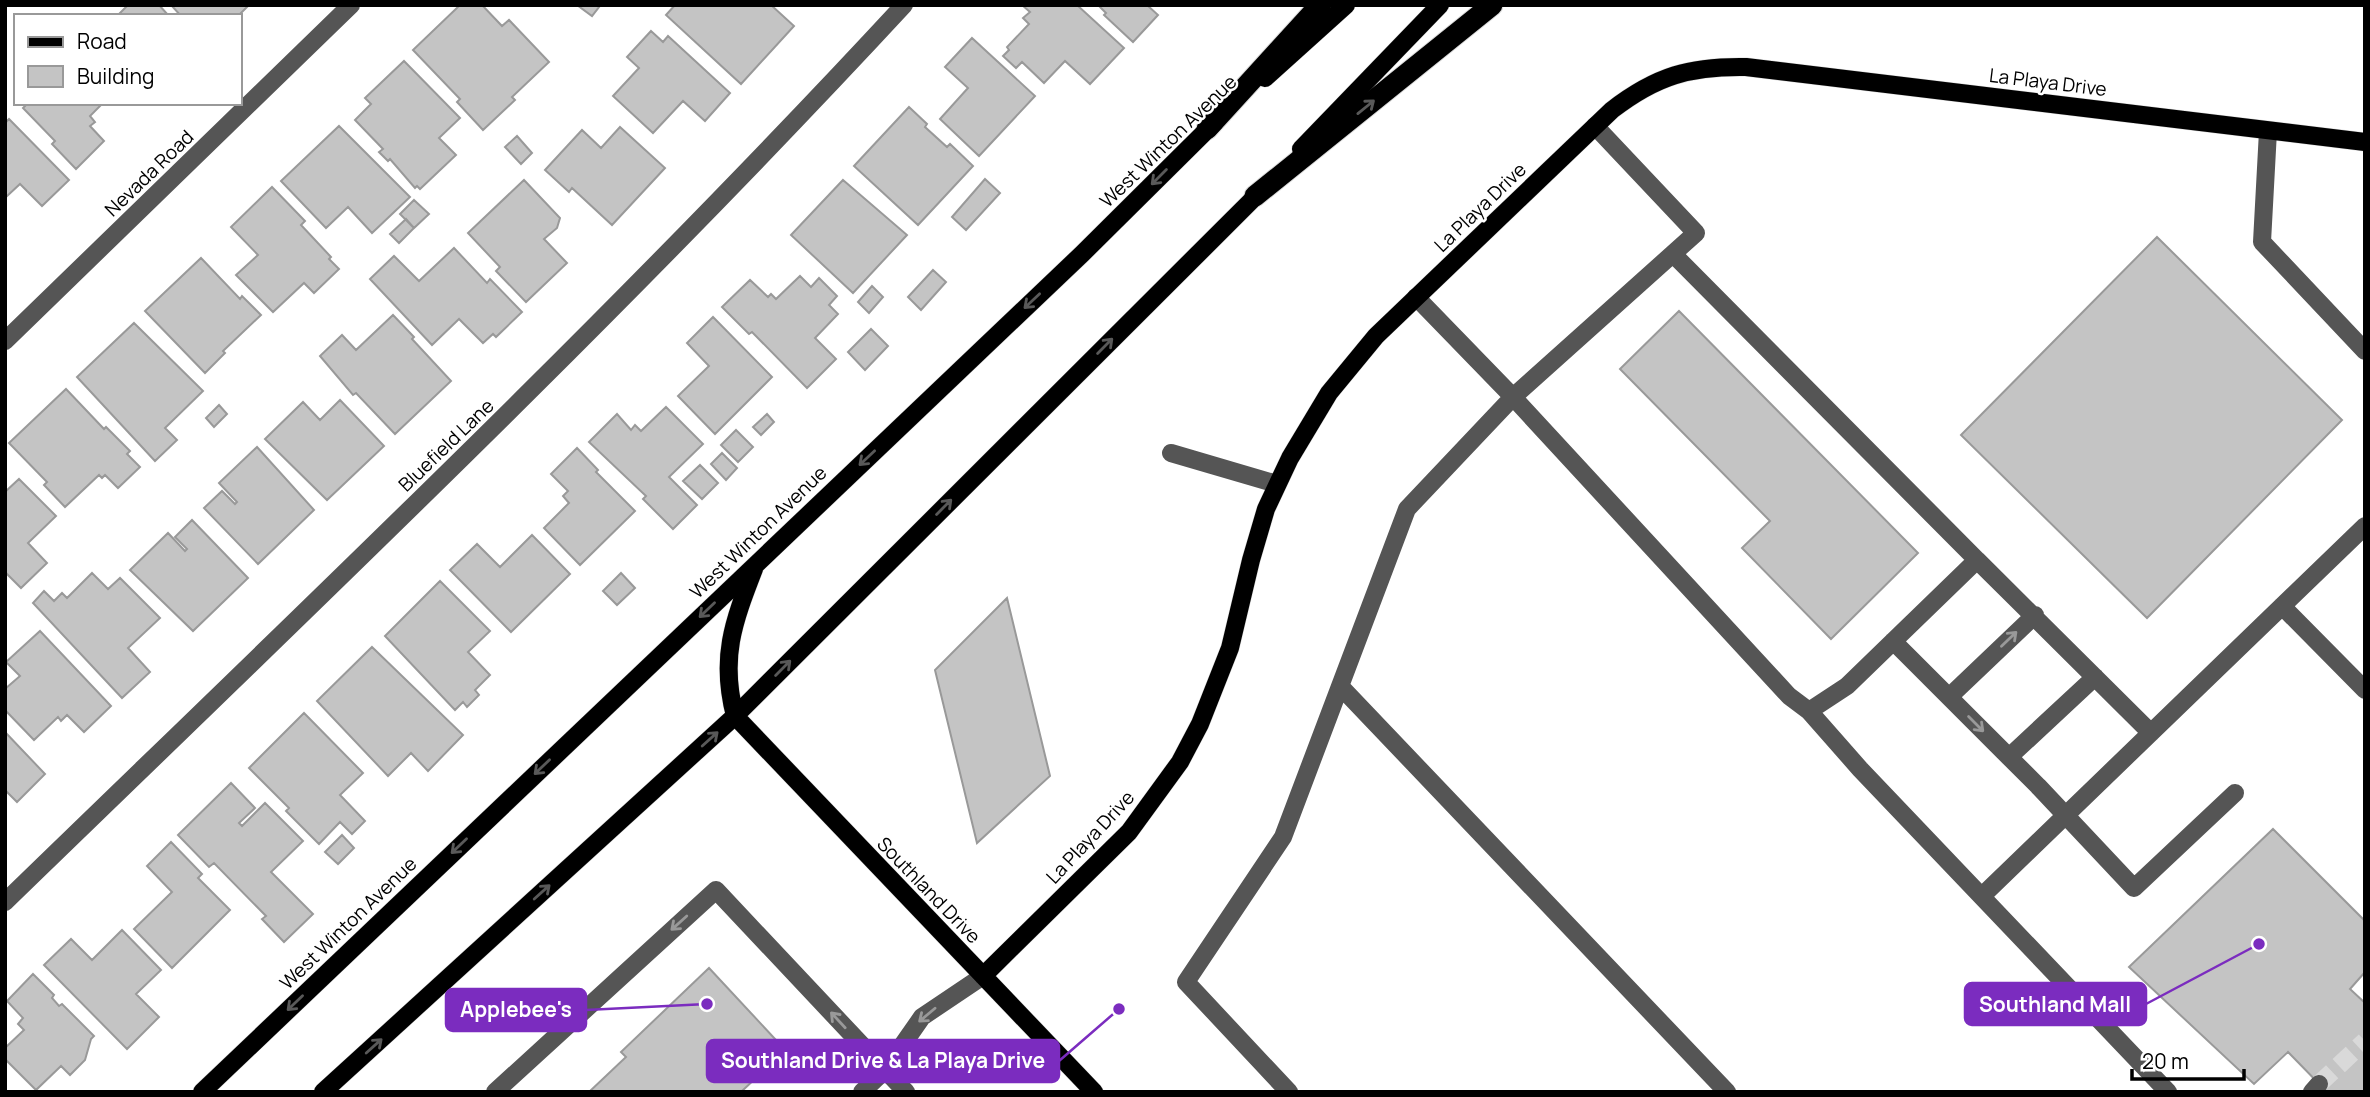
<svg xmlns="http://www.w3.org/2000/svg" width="2370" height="1097" font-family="Manrope,sans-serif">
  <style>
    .building { fill: #c4c4c4; stroke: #999; stroke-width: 2 }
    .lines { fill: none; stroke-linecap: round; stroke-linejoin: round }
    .minor-tunnel { stroke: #d9d9d9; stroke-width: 18; stroke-dasharray: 18 9; stroke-linecap: butt }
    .major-casing { stroke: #dbdbdb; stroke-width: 19 }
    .highway-casing { stroke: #dbdbdb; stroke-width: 23 }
    .minor { stroke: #555; stroke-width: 18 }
    .major { stroke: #000; stroke-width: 18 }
    .highway { stroke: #000; stroke-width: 21 }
    .oneway { stroke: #595959 }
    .oneway2 { stroke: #999 }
    .labels { text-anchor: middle; stroke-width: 5; stroke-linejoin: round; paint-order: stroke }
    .street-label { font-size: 19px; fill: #000; stroke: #fff }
    .leader { fill: none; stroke: #7b2cbf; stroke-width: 2.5 }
    .callout-dot { fill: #7b2cbf; stroke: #fff; stroke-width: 2.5 }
    .callout { fill: #7b2cbf; stroke: #7b2cbf; stroke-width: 2.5 }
    .callout-label { font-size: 21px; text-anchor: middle; font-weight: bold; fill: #fff }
  </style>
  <rect width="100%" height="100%" fill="#fff"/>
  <path class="building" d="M128,5h31l10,11h-52z
    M171,5h78l-11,11h-57z
    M460,5h22l20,21 7,-6 40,42 -37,35 3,3 -32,30 -26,-28 3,-3 -47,-49z
    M577,5h20l2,2 -7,9z
    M675,5h96l23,21 -53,58 -75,-69z
    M1022,5h55l47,43 -34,36 -25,-23 -21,22 -22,-21 -6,6 -13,-12 6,-6 -2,-3 22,-23 -6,-6 7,-6z
    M1098,5h49l11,10 -25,27 -29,-27 2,-2z
    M651,31l12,11 5,-6 62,57 -25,28 -22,-20 -30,32 -40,-37 26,-28 -12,-11z
    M972,38l63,58 -56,60 -39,-37 28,-31 -23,-21z
    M404,61l56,57 -21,20 17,17 -36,34 -3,-3 -2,2 -25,-29 -2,2 -9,-9 4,-3 -28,-29 16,-16 -6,-6z
    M28,103h75l-13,13 5,6 -5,4 14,15 -28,28 -24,-25 3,-3 -32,-33z
    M909,107l18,17 -2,3 22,20 3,-3 23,22 -55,59 -64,-59z
    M9,119l60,61 -27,26 -22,-22 -15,14v-75z
    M339,126l71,71 -38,36 -24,-26 -22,21 -45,-47z
    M620,127l45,41 -53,57 -40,-37 -3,4 -24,-22 37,-40 19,18z
    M517,136l15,17 -11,11 -16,-17z
    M985,179l15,14 -34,37 -14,-13z
    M524,180l36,38 -3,10 -13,11 23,24 -41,39 -30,-31 4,-4 -32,-34z
    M843,180l64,55 -54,58 -62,-58z
    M272,187l33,34 -4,4 30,32 -2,2 10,10 -25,24 -10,-10 -31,29 -37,-37 22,-20 -27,-28z
    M414,200l15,14 -15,14 -14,-14z
    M406,219l8,9 -15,15 -9,-9z
    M2157,237l185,183 -195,198 -186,-183z
    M454,248l33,35 3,-4 32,33 -26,25 -3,-3 -10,9 -24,-24 -27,26 -62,-66 24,-23 25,25z
    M201,258l39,41 2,-3 19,19 -38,36 2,2 -20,20 -60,-62z
    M933,270l13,12 -25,28 -13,-13z
    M800,276l11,11 8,-9 18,18 -8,9 9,9 -23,24 21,21 -29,29 -55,-56 -3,2 -27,-27 28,-27 18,17 3,-3 5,5z
    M872,286l11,11 -14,16 -11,-11z
    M1679,311l239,242 -87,86 -89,-91 28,-27 -150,-152z
    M393,315l21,22 -2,2 39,42 -56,53 -39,-41 -3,2 -33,-39 22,-21 14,15z
    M713,317l59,60 -57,57 -37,-38 31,-30 -22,-23z
    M134,323l69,68 -38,37 12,12 -22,21 -78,-84z
    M871,329l17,17 -23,24 -17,-18z
    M66,389l38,40 2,-2 24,24 -3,3 13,13 -22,21 -13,-13 -3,3 -3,-3 -34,32 -21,-22 3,-3 -38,-39z
    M340,400l44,46 -57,54 -62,-61 38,-37 17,18z
    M219,405l8,9 -13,13 -8,-9z
    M666,407l37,37 -34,33 28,28 -24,24 -30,-30 3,-3 -57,-54 28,-28 14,16 4,-5 6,6z
    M767,414l7,8 -13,13 -8,-8z
    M736,430l17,17 -15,15 -17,-17z
    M257,447l57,63 -56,54 -54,-56 18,-17 13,13 2,-2 -18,-19z
    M577,448l21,22 -2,2 39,39 -55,54 -36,-37 25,-25 -6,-7 5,-5 -17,-17z
    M722,453l15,15 -11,12 -15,-16z
    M700,465l18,18 -16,16 -19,-18z
    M19,479l37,37 -28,27 19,20 -26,25 -16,-16v-80z
    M192,520l56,58 -55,53 -63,-61 38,-37 17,18 2,-2 -12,-12z
    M532,535l38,39 -59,58 -61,-62 27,-26 23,23z
    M92,573l16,16 12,-11 40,40 -32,30 22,24 -28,26 -89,-95 11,-12 10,10 8,-8 5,5z
    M621,573l14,15 -18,17 -14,-14z
    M440,581l50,50 -22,21 22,23 -15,15 4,5 -12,12 -4,-5 -8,8 -70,-74z
    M1007,598l43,178 -73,67 -42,-173z
    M40,631l71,75 -27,26 -17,-17 -6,6 -3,-4 -24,23 -29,-30v-21l15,-13 -14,-14z
    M372,647l91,88 -35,36 -17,-18 -23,23 -71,-75z
    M304,713l59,60 -23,22 25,26 -13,13 -12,-12 -21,22 -33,-33 3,-3 -40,-40z
    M5,732l40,42 -28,28 -12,-12z
    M231,783l24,25 -16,15 3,3 23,-23 38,38 -32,31 42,42 -29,28 -22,-23 4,-3 -52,-53 -5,4 -31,-32z
    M2273,829l92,92v51l-15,17 15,14v89h-38l-39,-40 -34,32 -125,-117z
    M342,835l12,13 -16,16 -13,-12z
    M171,842l31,32 -4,4 32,32 -58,58 -38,-39 38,-37 -25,-26z
    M122,930l39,40 -25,24 23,23 -32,32 -83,-84 27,-26 21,21z
    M709,968l67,72 -9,9 9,10 -35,33h-152l37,-35 -5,-5z
    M33,974l21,21 -2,3 7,8 3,-2 32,32 -3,3 -6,21 -15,15 -9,-9 -25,24 -31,-31v-11l19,-18 -6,-6 5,-6 -16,-17z"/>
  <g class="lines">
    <path class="minor-tunnel" d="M2319,1084l46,-43"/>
    <defs>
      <path id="major" d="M1265,78l81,-73
        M1301,149l139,-144
        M754,569c-21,54 -34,89 -19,147l359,376
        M983,976l146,-144 51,-70 20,-38 30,-76 21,-88 15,-51 24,-51 39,-65 47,-57 236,-226c44,-34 78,-44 134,-43l619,75
        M202,1092l880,-838 133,-132
        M323,1092l412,-376 530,-529"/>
      <path id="highway" d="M1207,129l113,-124
        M1255,196l237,-191"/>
    </defs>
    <use href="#major" class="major-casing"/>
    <use href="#highway" class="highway-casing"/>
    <path class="minor" d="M2268,131l-6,111 103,109
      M1673,254l304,306 -130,126 -38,25
      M1416,297l97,100 276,299 20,15 51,58 308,323
      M5,341l346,-336
      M1171,453l106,31
      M1977,560l174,173
      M2282,606l83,84
      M1893,641l145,145 96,102 101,-95
      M1340,686l387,406
      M1949,697l86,-82
      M2009,757l86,-80
      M1982,896l383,-370
      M5,902c304,-295 611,-586 899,-897
      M495,1092l221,-202 190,202
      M862,1092l23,-22 37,-53 61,-41
      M1289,1092l-103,-110 97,-145 124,-328 106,-112 183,-164 -101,-107
      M2312,1092l7,-8"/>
    <use href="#major" class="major"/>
    <use href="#highway" class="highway"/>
  </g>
  <defs><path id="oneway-shaft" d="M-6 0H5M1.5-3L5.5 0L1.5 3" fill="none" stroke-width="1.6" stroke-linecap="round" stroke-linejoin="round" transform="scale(1.75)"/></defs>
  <g class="oneway">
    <use href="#oneway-shaft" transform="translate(1366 107) rotate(-39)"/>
    <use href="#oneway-shaft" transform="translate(1159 177) rotate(135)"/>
    <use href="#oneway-shaft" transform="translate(1032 301) rotate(137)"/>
    <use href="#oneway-shaft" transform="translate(1105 346) rotate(-45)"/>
    <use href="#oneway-shaft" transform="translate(867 458) rotate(137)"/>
    <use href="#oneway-shaft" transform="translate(944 507) rotate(-45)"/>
    <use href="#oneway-shaft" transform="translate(707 610) rotate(136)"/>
    <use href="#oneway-shaft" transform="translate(783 668) rotate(-45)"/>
    <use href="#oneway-shaft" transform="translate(710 739) rotate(-42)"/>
    <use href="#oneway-shaft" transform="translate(542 767) rotate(136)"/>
    <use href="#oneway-shaft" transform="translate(459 846) rotate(136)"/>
    <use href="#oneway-shaft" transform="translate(542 892) rotate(-42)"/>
    <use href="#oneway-shaft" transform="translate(295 1003) rotate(136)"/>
    <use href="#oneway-shaft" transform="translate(374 1046) rotate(-42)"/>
  </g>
  <g class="oneway2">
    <use href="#oneway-shaft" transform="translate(2009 639) rotate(-44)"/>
    <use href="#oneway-shaft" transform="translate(1976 724) rotate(45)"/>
    <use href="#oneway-shaft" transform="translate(679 923) rotate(138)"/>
    <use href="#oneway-shaft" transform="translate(927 1015) rotate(140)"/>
    <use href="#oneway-shaft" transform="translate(838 1020) rotate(-133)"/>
  </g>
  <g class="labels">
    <g class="street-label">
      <text transform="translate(2048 82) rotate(7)" y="7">La Playa Drive</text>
      <text transform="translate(1168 141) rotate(-44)" y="7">West Winton Avenue</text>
      <text transform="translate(149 173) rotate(-44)" y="7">Nevada Road</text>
      <text transform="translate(1480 207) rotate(-44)" y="7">La Playa Drive</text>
      <text transform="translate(446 445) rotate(-44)" y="7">Bluefield Lane</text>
      <text transform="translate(758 532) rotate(-44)" y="7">West Winton Avenue</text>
      <text transform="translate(1090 837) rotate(-47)" y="7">La Playa Drive</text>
      <text transform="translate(929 890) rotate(46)" y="7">Southland Drive</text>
      <text transform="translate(348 923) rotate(-44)" y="7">West Winton Avenue</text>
    </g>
  </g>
  <path class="leader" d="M2259 944L2146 1004M707 1004L586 1010M1119 1009L1059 1061"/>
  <g class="callout-dot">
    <circle cx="2259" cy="944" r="7"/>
    <circle cx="707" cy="1004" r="7"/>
    <circle cx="1119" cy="1009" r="7"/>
  </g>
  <g class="callout">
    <rect x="1965" y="983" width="181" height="42" rx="7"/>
    <rect x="446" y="989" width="140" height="42" rx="7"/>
    <rect x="707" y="1040" width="352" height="42" rx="7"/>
  </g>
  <g class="callout-label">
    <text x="2055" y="1012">Southland Mall</text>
    <text x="516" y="1017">Applebee's</text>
    <text x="883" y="1068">Southland Drive &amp; La Playa Drive</text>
  </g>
  <rect width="2370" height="1097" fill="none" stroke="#000000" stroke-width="14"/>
  <rect x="14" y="14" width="228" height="91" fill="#ffffff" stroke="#999999" stroke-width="2"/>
  <rect x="28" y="37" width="35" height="10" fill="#000000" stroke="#999999" stroke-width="2"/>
  <text x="77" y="49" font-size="21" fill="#000000">Road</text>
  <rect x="28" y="66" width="35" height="21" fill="#c4c4c4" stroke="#999999" stroke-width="2"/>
  <text x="77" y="84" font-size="21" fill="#000000">Building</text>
  <path d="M2132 1069v10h112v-10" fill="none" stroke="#000000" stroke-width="3.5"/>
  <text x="2142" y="1069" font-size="21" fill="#000000" stroke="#ffffff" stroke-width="5" paint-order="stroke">20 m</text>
</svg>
